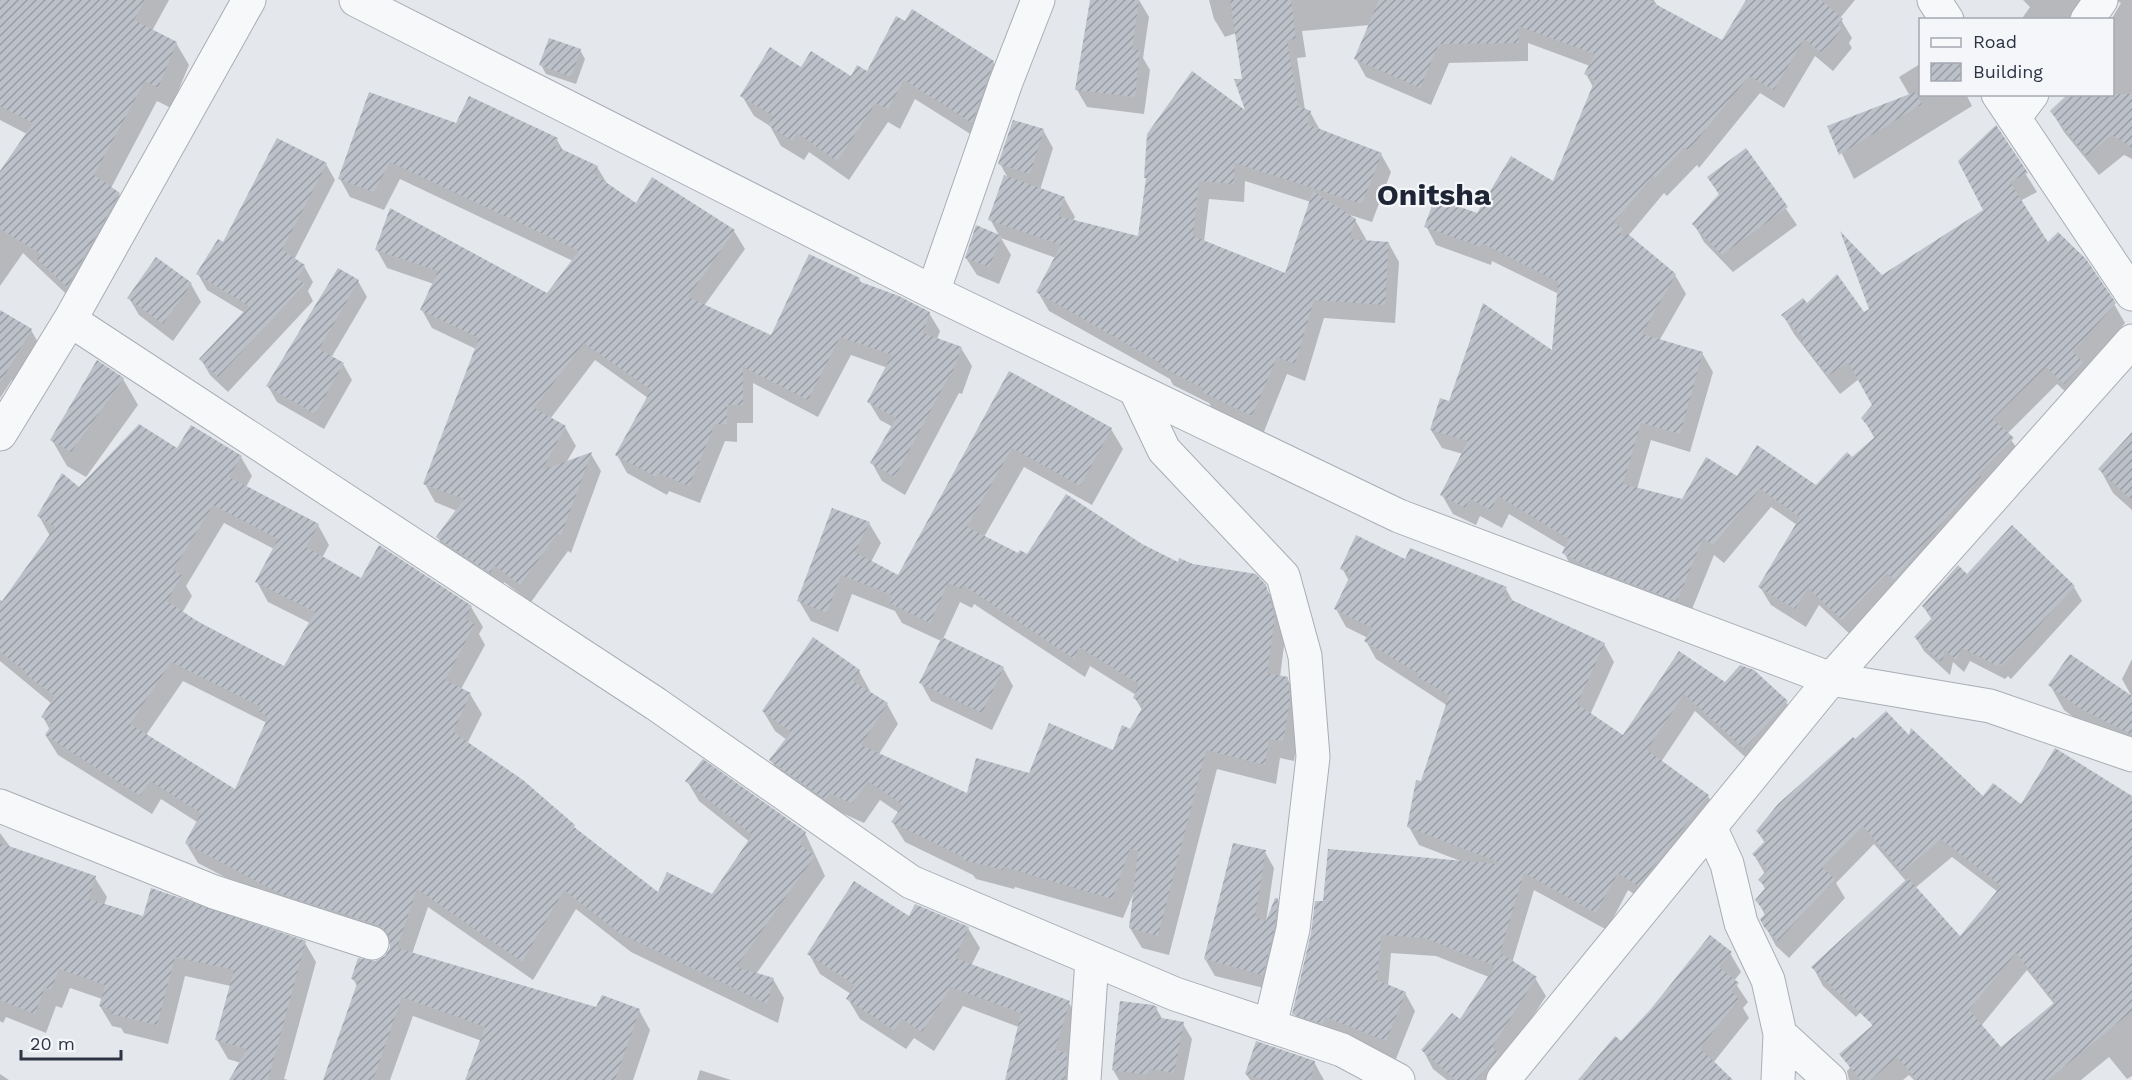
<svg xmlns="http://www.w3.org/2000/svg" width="2132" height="1080" font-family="'Work Sans',sans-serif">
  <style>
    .shadow { fill: #0003; fill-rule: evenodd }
    .building { fill: url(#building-hatch); fill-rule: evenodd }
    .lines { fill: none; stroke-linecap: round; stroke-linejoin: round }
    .minor-casing { stroke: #a9aeb6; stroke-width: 35 }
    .minor { stroke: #f7f8fa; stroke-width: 33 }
    .labels { text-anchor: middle; stroke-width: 4.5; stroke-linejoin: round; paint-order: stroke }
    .town-label { font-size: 30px; font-weight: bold; fill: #1e2535; stroke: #f4f6f9 }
  </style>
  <defs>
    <pattern id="building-hatch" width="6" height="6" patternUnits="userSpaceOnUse" patternTransform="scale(1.5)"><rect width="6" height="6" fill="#bbc0c9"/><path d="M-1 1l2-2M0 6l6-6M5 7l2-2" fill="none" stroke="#989da5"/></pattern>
  </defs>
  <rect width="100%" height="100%" fill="#e4e7ec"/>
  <path class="shadow" d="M0,0h169l-17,31 24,12 13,22 -18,43 -14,-7 -46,87 8,6 12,21 -51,92 -57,-54 -23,33v-112l27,-40 -27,-14z
    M1091,0h48l10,17 -6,41 7,12 -6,44 -57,-7 -10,-17z
    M1209,0h445l4,7 65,35 24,-42h108l-15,18 12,20 -3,5 3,5 -19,23 -18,-15 -31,52 -24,-15 -61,75 -2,-3 -30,31 -3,-3 -36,43 47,39 11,19 -27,47 43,12 11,19 -23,80 -39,-12 -14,49 46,11 55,-22 78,9 59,-48 -12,-21 11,-13 -15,-26 -19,15 -46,-60 -11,-19 24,-10 57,9 7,-4 10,-33 104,-66 11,-84 41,65 -17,9 28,43 66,60 11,19 -40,45 8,14 -17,19 -19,-17 -50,50 16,23 -169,181 -35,-33 -13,22 -35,-22 -11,-18 37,-62 -26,-18 -47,56 -10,-8 -26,64 -114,-48 -10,-18 2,-5 -57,-34 -7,14 -22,-12 -4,9 -23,-11 -11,-19 21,-41 -21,-6 -11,-18 19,-27 104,-51 5,-58 -67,-33 -1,4 -55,-20 -10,-19 52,-11 76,-32 39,-96 -7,-13 4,-8 -62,-23v18l-79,2 -18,42 -65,-28 -10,-18 14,-34 -68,6 4,26 -9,1 8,52 5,2 10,18 61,24 10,18 -19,50 -25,-8 8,6 11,19 -1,3 24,2 10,18 -4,61 -71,-5 -19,63 -18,-7 -24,60 -49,-23 -5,-8 -36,-18 -3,-6 -121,-68 -11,-19 18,-34 -55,-20 10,17 -12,29 -22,-9 -11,-17 34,-21 -10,-18 18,-41 -8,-14 43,-34 10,18 -13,42 24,8 11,19 -2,4 66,17 8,-57 -2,-4 103,-63 -12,-81 -11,4 -11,-18zM1245,181l66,21 -25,73 -82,-33 5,-43 35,3z
    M2023,0h109v159l-8,-4 -25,20 -35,-43 -12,-20 60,-18 -1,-74 10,-17 -5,-2 -26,19h-69l9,-13z
    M580,50l5,9 -9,25 -30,-10 -5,-9z
    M993,62l12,20 -22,60 -68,-43 -15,30 -12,-7 -39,58 -40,-28 -5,8 -23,-14 -11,-20 -16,-10 -12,-20 60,-27 50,9 16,-5z
    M1920,64v30h46l6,12 -118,73 -25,-52 81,-31 -11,-19z
    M457,124l100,16 7,12 33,15 11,18 28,20 16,-26 82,52 11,18 -41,57 68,31 87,-58 3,6 67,28 11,18 -3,8 24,9 11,18 -10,28 -3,-1 -54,102 -23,-14 -10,-18 21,-36 -13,-7 -11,-18 19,-34 -37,-13 -33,62 -65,-34v40h-16v19l-12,-1 -25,62 -31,-12 -2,4 -40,-22 -10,-18 31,-57 -53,-38 -45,59 15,8 11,19 -10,17 25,-9 10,17 -30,82 -3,-2 -37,51 -27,-20 -4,8 -52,-34 -10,-18 19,-27 -22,-9 -10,-18 51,-135 -44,-21 -10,-18 12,-26 -47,-16 -10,-18 171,45 25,-34 -173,-82 -16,31 -34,-13 -10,-18z
    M1746,150l51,75 -64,47 -29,-30 -10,-18 26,-28 -11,-19z
    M326,164l9,16 -41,80 10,6 9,16 -5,9 5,10 -85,91 -18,-17 -9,-16 44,-46 -38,-23 -9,-16 26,-30z
    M358,281l9,16 -36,61 12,6 9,16 -28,49 -47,-27 -9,-16z
    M191,284l10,18 -28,39 -34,-26 -10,-17z
    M0,312l31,18 12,21 -20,35 -11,-6 -12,18z
    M1010,373l101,56 12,20 -31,56 -68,-38 -40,70 35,18 9,1 113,-11 37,19 87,22 12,21 8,31 -5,39 7,1 11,20 2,24 -6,39 -14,-3 -4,26 -59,-15 -48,186 -27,-7 -12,-20 5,-38 -12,28 -108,-31 -1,2 -38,-10 -3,-4 -68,-33 -12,-19 6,-10 -19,-13 -16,23 -22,-10 -4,6 -56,-39 -11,-20 16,-20 -12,-9 -12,-20 96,-40 11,20 -1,2 18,11 11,20 -19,30 89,41 146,-43 17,-21 11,-21 -7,-12 1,-3 -46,-29 -5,11 -111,-73 -2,4 -12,-6 -17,37 60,29 10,18 -21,44 -61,-29 -10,-18 20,-42 -39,-18 -7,-12 -43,-17 -14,38 -27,-11 -12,-20 34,-91 36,13 12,20 -10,19 27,15z
    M123,379l15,26 -52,72 -19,-11 -15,-26z
    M2132,434v76l-19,-17 -13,-24z
    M178,450l63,7 11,19 -6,11 72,38 11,20 -7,13 40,22 109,27 12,20 -4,7 6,11 -24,44 9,5 12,20 -15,30 192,150 54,2 37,-54 -51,-41 -12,-20 118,52 20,43 -69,98 17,5 11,19 -6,25 -147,-71 -55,-43 -43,71 -105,-73 -16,47 185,54 42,2 11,20 -17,50h-166l15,-39 -69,-25 -23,64h-65l33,-93 -5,-8 32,-21 6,-9 -1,-5 -97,-31 -95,-50 -12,-20 11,-21 -36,-23 -9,15 -94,-59 -12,-19 4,-6 -7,-13 9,-13 -52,-43v-61l3,2 47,-66 -11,-20 40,-27zM224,523l50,26 -17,33 11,20 42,21 -25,45 -103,-55 10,-17 -6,-10zM183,681l84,42 -31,68 -90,-56z
    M1406,561l100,28 8,14 90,41 10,18 -24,53 33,22 57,-84 45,31 61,18 11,18 -42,46 -60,-55 -34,51 47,34 10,18 -70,89 -20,-13 -21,40 -73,-40 -22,73 23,15 11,18 -43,67 -2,17h-54l-14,-11 -10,-19 37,-28 29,-45 -53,-21 -45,-3 -3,33 17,7 10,18 -19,48 -61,-25 -31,-2 -10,-19 31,-110 138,-41 -44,-17 -10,-18 39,-121 -72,-47 -10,-18 2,-3 -22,-11 -10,-18 13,-28 -7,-13z
    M1967,576l107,11 8,14 -71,78 -3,-3 -3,3 -35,-18 -6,11 -11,-10 -3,13 -26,-24 -8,-13 16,-18 -9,-14z
    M2132,659v38l-10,-18z
    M2050,685l82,38v29l-38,-20 -30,-22z
    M1910,738l73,60 38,9 111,-10v279l-5,3 -18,-22 -28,23h-167l-5,-5 -6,5h-54l-2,-9 3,-3 -6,-11 29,-30 -3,-6 3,-22 -17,18 -33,-31 -10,-19 93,-86 -32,-37 -38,39 9,15 -56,60 -13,-12 -11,-20v-11l-8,-15 9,-10 -6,-10 5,-6 -11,-19 11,-12 -8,-12 98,-90zM1952,857l46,35 -38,46 -45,-50zM2027,970l28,35 -54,44 -20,-23z
    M0,833l11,15 84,30 12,19 -3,8 40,13 161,25 11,19 -32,117 4,1h-58l11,-17 -13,-4 -11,-19 14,-54 -46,-10 -17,68 -44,-11 -3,-5 -9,-2 -12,-20 2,-7 -32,-11 -8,20 -6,-2 -10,27 -40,-16 -3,6 -3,-2z
    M1265,852l9,16 -8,54 11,-23 9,17 -14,74 -57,-14 -10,-17z
    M910,918l58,10 12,20 -9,18 98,37 12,20 -4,57h-71l13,-53 -56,-21 -29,45 -20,-13 -8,11 -46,-30 -12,-20 3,-5 -31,-20 -11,-20z
    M1730,953l11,19 -7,9 14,21 -5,6 6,10 -36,45 18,17h-148l-2,-3 34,-39 6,5z
    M1156,1008l7,12 20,4 9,15 -8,41h-65l-6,-10z
    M1314,1062l10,18h-74l-4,-6z
    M700,1070l31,10h-34z
    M0,1074l9,6h-9z"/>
  <path class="building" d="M0,0h145l-11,20 43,22 -19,46 -13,-7 -51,94 26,18 -53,94 -30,-28 4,-5 -41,-25v-58l33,-48 -33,-17z
    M1090,0h49l-7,50h8l-5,47 -60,-7z
    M1230,0h61l5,39 -9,1 11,66 13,5 -4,13 75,29 -20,51 -127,-41 -1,21 -35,-3 -6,55 92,37 28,-82 43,28 -7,20 40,3 -4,63 -71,-5 -19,64 -18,-7 -25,59 -50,-24 1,-4 -42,-21 1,-3 -126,-72 25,-47 -73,-25 16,-45 61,22 -7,19 80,20 8,-58h-2l3,-44 45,-63 53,39 -11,-31h8z
    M1379,0h269l74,40 24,-40h75l22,19 -5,6 4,4 -20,24 -18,-14 -30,51 -25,-14 -61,75 -3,-4 -30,31 -2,-2 -39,46 9,7 -3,4 4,4 4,-3 48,40 -34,60 61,18 -23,82 -39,-11 -18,61 59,15 24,-42 31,19 20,-31 59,40 31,-33 5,5 24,-21 -15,-18 11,-13 -24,-43 -20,14 -27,-35 3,-3 -23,-23 22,-17 4,5 30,-29 27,38 5,-3 -29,-78 42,44 101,-65 -25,-49 38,-36 32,48 -18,9 38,60 10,-10 28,27 30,44 -43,49 11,11 -20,21 -18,-17 -53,52 21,19 -36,36 3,3 -87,103 -7,-7 -45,47 -34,-32 -13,21 -37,-22 42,-70 -40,-28 -47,56 -10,-7 -26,63 -82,-31 -33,-17 7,-14 -71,-43 -7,14 -21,-11 -5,9 -25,-13 28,-54 -38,-11 10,-32 9,3 34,-98 69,47 6,-68 -76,-39 -1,4 -57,-20 11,-29 42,15 34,-57 42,25 42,-101 -11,-6 11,-20 -77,-28 1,17 -80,1 -19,44 -66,-29z
    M912,9l82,52 -22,62 -68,-43 -16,29 -12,-6 -39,58 -40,-28 -5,8 -24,-16 5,-9 -33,-20 30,-49 31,20 10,-16 40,25 6,-11 10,6 29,-55 9,5z
    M549,38l32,11 -10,28 -32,-12z
    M369,92l87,31 13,-27 89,42 -3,8 43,20 -4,8 42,29 16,-26 83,53 -47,67 83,38 38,-81 51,24 -2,3 41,15 31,16 -7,21 39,14 -11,29h-2l-54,101 -25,-14 26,-45 -29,-16 25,-47 -52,-18 -32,63 -65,-33v38h-16v19h-12l-26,62 -31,-13 -2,4 -41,-22 36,-65 -67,-47 -50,65 32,18 -24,44 50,-18 -31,83 -4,-1 -37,51 -26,-20 -4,8 -54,-36 28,-38 -41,-15 56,-146 -59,-28 18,-39 -63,-21 15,-42 157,85 32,-42 -189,-89 -16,30 -36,-13z
    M1915,92l7,12 -83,51 -12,-29z
    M2068,94h64v54l-20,-13 -26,21 -36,-45z
    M1013,120l31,9 -14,45 -32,-10z
    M277,138l50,25 -45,87 23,15 -8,14 8,5 -87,93 -19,-18 50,-53 -53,-32 22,-35 5,3z
    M1746,148l42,59 -66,48 -30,-31 27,-30 -12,-17z
    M976,225l26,11 -13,31 -24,-9z
    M156,257l36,26 -29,41 -36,-26z
    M338,268l21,12 -40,69 25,14 -29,51 -49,-28z
    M0,310l32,19 -32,54z
    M97,360l27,18 -53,74 -21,-12z
    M1009,371l103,57 -32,58 -68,-38 -45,79 51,26 2,-3 7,4 39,-60 76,50 36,18 1,-4 14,6 63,10 10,11 9,32 -8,56 21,4 2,24 -7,40 -14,-2 -4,26 -59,-15 -48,186 -29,-8 9,-77 -8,-2 -18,50 -108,-32 -1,3 -40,-10v-3l-72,-35 12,-17 -35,-24 -16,23 -22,-11 -4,7 -57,-40 22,-28 -29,-21 51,-74 47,33 -7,11 35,22 -27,42 106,48 9,-35 53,15 20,-50 64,27 9,-25 8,4 14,-24 -11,-7 6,-14 -60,-37 -5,12 -111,-74 -2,4 -13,-6 -18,40 -41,-20 3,-8 -51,-20 -14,38 -30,-12 35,-93 38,14 -15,30 43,23z
    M139,424l38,24 14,-23 51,31 -13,21 90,47 -13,23 55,31 18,-33 93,61 -7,13 10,5 -30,56 26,13 -18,39 70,48 52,45 -1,2 84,65 9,-20 45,22 40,-59 -67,-54 18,-22 103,73 -6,12 15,12 -79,111 38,11 -7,26 -148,-71 -55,-43 -42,72 -105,-73 -20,59 199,59 6,-12 38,14 -25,71h-150l20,-53 -83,-30 -29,83h-50l35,-99 -7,-2 7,-21 17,3 10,-5 5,-8v-9l-4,-8 -8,-6 -98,-31 -95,-51 16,-30 -51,-32 -10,15 -95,-61 7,-11 -11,-7 14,-21 -30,-22 1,-2 -26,-20v-48l55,-77 -18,-11 25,-43 17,14zM213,505l65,34 -23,43 60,30 -31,54 -84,-43 -33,-22 15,-26 -9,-5zM171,662l90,45 -3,4 10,6 -33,72 -105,-65z
    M2132,432v68l-34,-31z
    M2012,525l63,61 -73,80 -2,-3 -3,3 -35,-18 -6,12 -11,-10 -3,13 -28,-26 19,-20 -11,-11 36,-41 9,9z
    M1356,535l49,24 5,-11 97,39 -4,9 102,47 -28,61 46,31 56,-84 46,31 15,-17 14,5 34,31 -44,48 -60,-55 -37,56 62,45 -71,91 -20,-13 -22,40 -72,-40 -27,90 5,-9 35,23 -45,70 7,6 -23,27h-20l-35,-30 31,-37 8,6 35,-53 -70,-28 -44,-3 -4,45 29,12 -20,49 -61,-24 -2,7 -31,-10 19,-81 4,-32h8l5,-52 170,15v-2l-91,-35 9,-47 5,1 28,-86 -32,-18 2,-3 -55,-33 8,-13 -38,-19 17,-35 -11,-5z
    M942,637l62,30 -22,46 -63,-30z
    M2070,654l62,42v39l-53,-27 -31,-23z
    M1886,711l23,24 2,-7 72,68 10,-13 28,21 34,-56 77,48v215l-84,69h-131l-20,-23 -26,23h-10l-22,-26 34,-29 -62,-58 97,-89 52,58 41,-50 -60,-47 -39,33 -39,-46 -41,41 13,12 -57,62 -14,-14 -4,-8 6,-6 -11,-13 11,-13 -8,-7 10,-11 -16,-15 14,-14 -10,-9 22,-27 75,-67 2,2zM2016,953l39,49 -54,45 -32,-37z
    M0,843l96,33 -7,23 54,17 8,-28 155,53 -38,139h-39l18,-31 -32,-9 19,-70 -59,-13 -18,68 -46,-11 1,-4 -13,-4 6,-21 -46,-16 -8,21 -6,-3 -10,27 -35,-14z
    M1233,843l33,7 -11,67 11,4 9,-23h3l-3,28 -12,49 -59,-16z
    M854,881l55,35 6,-12 54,23 -14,31 115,43 -15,49 12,3 -2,27h-60l16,-67 -70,-26 -29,45 -20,-13 -8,11 -48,-31 9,-14 -48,-31z
    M1710,935l22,17 -13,15 20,16 -8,8 8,8 -39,49 33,32h-155l37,-44 6,5 29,-31z
    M1120,1001l33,4 4,2 -1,10 28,5 -10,51 -25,-4 -1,6 -36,-5z
    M1256,1041l59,20 -4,19h-48l-18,-6z"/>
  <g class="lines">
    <defs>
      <path id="minor" d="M356,0l577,292 466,224 432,163 159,27 142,49
        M1934,0l13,20
        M2087,20l14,-20
        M1998,94l134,200
        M2014,118l18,-24
        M933,292l73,-210 32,-82
        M70,320l586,384 255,178 264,112 167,56 56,30
        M1135,389l29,61 119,126 22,80 8,101 -20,172 -23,97
        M0,434l70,-114 179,-320
        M0,806l214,86 158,51
        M1710,827l17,37 14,59 27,57 12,54 -2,46
        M1780,1034l50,46
        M1084,1080l8,-121
        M1503,1080l328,-401 301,-338"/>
    </defs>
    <use href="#minor" class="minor-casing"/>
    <use href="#minor" class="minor"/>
  </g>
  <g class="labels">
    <g class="town-label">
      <text x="1434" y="205">Onitsha</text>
    </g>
  </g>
  <rect x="1919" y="18" width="195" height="78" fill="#f4f6f9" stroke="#a4a8b1" stroke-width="1.5"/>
  <rect x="1931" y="38" width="30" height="9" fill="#f7f8fa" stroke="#a4a8b1" stroke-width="1.5"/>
  <text x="1973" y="48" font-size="18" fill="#2c3444">Road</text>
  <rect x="1931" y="63" width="30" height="18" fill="url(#building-hatch)" stroke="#a4a8b1" stroke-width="1.5"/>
  <text x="1973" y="78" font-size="18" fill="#2c3444">Building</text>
  <path d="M21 1050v9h100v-9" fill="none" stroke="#2c3444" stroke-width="3"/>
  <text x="30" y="1050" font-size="18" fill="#2c3444" stroke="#f4f6f9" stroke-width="4.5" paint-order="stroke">20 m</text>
</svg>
